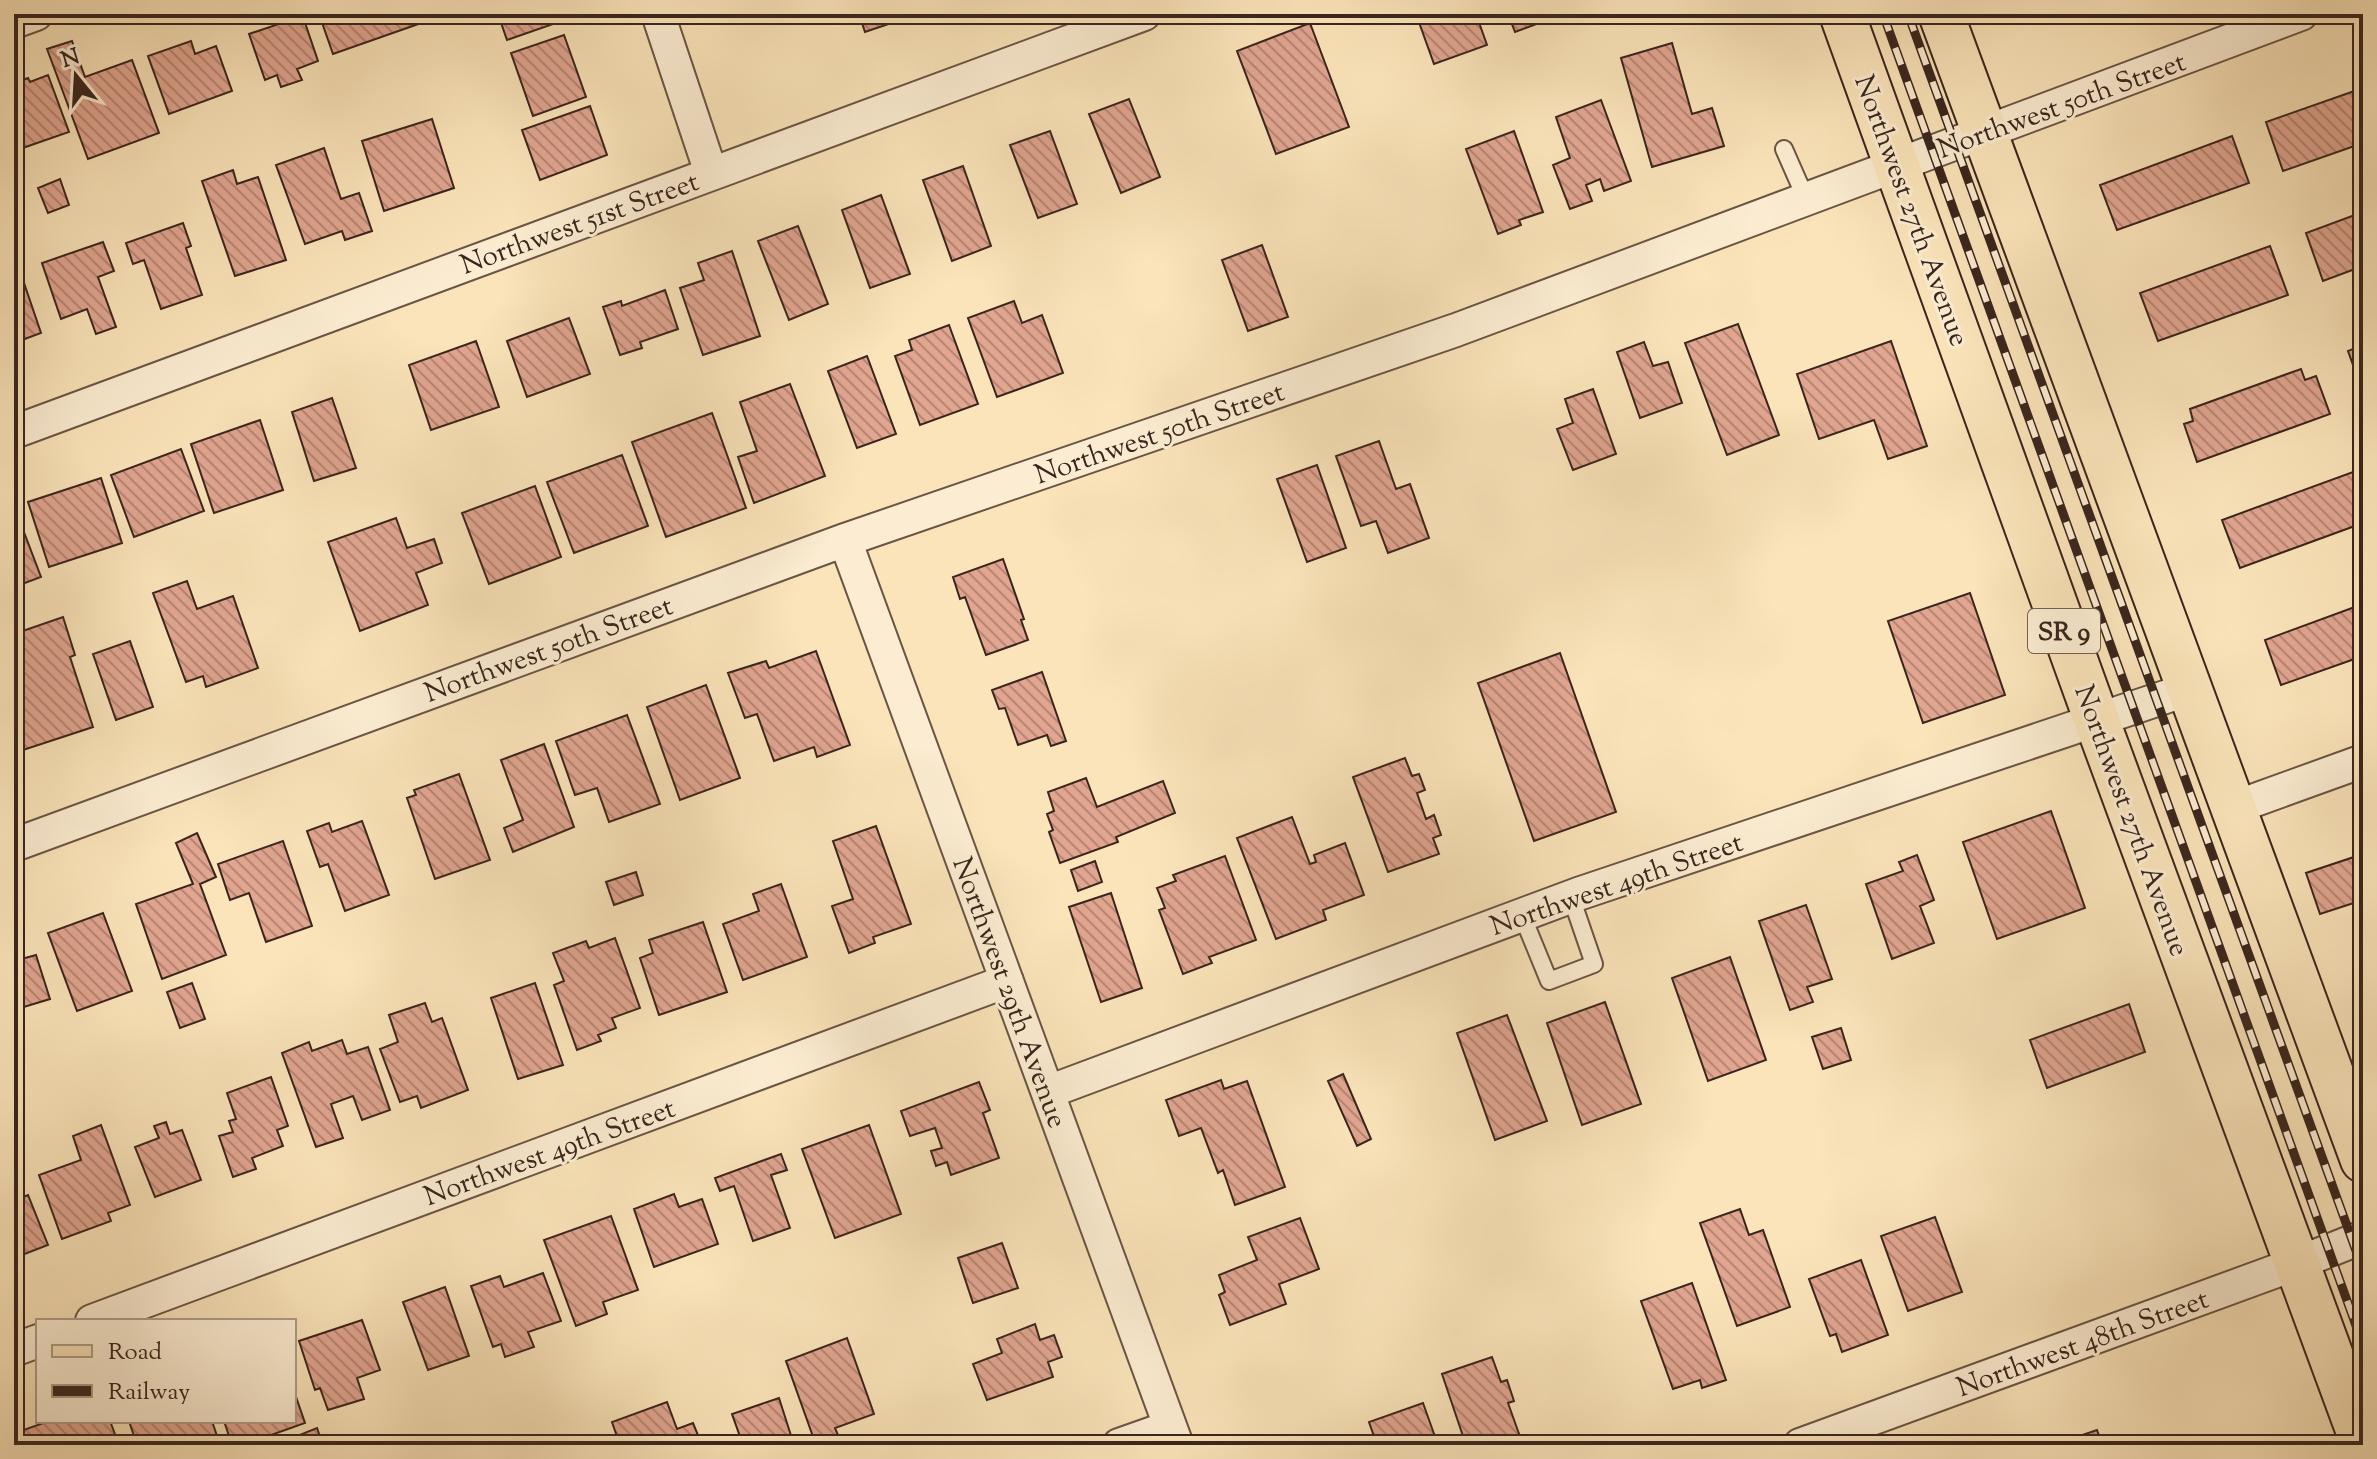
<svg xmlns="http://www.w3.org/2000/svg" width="2377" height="1459" font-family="'Sorts Mill Goudy',serif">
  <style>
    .building { fill: url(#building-back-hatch); stroke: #39251d; stroke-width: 2 }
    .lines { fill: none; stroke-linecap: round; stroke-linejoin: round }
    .service-casing { stroke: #6a5544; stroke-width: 20 }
    .minor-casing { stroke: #6a5544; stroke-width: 36 }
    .primary-casing { stroke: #39251d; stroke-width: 48 }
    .service { stroke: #fcedd2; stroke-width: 16 }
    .minor { stroke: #fcedd2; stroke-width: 32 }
    .primary { stroke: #fbe4ba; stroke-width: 44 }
    .rail-casing { stroke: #39251d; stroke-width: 9 }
    .rail { stroke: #fcedd2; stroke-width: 6; stroke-dasharray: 18; stroke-linecap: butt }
    .labels { text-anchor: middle; stroke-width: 6; stroke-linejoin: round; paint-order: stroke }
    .shield { fill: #fcedd2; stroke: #746153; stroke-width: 2 }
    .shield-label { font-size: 26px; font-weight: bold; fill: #39251d }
    .street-label { font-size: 28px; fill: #39251d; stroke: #fcedd2 }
  </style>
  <defs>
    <pattern id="building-back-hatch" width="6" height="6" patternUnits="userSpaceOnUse" patternTransform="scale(2)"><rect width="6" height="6" fill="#e1a590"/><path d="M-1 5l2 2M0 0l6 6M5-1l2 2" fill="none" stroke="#b78675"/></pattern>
  </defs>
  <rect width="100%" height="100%" fill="#fbe4ba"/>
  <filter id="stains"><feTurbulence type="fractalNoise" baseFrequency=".0025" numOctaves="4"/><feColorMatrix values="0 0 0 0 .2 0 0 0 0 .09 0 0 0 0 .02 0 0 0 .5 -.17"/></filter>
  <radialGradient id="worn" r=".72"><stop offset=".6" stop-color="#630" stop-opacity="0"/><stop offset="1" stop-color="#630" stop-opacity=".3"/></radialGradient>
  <path class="building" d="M291,14h11l16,47 -21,8 5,11 -21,7 -4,-12 -12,5 -16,-46 27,-9 -2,-5z
    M319,14h103l2,8 -91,32z
    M498,14h58l3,8 -52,18z
    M859,14h59l-53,18z
    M1416,14h60l11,31 -53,19z
    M1508,14h55l-48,18z
    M1310,23l39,104 -73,27 -39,-103z
    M564,35l22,62 -53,19 -22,-63z
    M72,41l13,36 47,-17 27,73 -71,26 -41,-110z
    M191,41l4,13 21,-8 16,45 -63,23 -21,-58z
    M1672,43l20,71 20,-6 12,38 -72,21 -31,-109z
    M48,75l21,57 -55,19v-68l14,-5 2,4z
    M2363,88v55l-80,28 -17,-49z
    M1129,99l31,78 -39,16 -32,-79z
    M1601,100l30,81 -27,10 -4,-12 -14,6 6,16 -22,8 -17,-44 17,-7 -14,-41z
    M590,106l17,49 -67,25 -18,-50z
    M432,119l22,69 -70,23 -22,-70z
    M1050,131l27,73 -39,14 -28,-73z
    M1514,131l29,81 -24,8 2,5 -23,9 -32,-85z
    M2232,136l17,47 -132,47 -17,-45z
    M324,148l17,51 18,-6 13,38 -27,9 -3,-9 -37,13 -29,-79z
    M963,166l28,80 -39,15 -29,-81z
    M233,170l4,14 21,-7 28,83 -51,16 -33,-95z
    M60,179l9,26 -21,8 -10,-25z
    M881,195l29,79 -40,14 -28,-78z
    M2363,212v54l-40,15 -17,-48z
    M183,223l8,23 -5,2 16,47 -41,14 -17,-49 -11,4 -7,-21z
    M798,226l30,78 -39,16 -31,-79z
    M103,242l11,29 -16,6 18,50 -20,7 -9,-25 -26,10 -19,-56z
    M1262,245l26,72 -40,14 -26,-71z
    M2270,246l18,49 -130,46 -18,-48z
    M732,251l28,85 -57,19 -23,-67 24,-8 -6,-17z
    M23,280l18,53 -27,10v-60z
    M665,290l13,39 -38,13 2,6 -22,7 -17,-48 18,-6 1,5z
    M1014,301l8,22 20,-8 21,58 -66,24 -29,-79z
    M569,318l21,56 -63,23 -20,-56z
    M1738,324l41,111 -52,20 -42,-112z
    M949,325l29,79 -58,21 -25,-69 17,-6 -3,-10z
    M476,341l23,66 -68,23 -22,-65z
    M1891,341l36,105 -39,13 -14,-39 -55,19 -22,-65z
    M1644,342l9,24 15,-4 14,41 -42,15 -23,-66z
    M2363,345v48l-15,-42z
    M867,356l29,78 -39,14 -29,-77z
    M2301,369l4,11 11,-4 14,38 -133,48 -13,-38 9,-3 -3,-12z
    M790,384l35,92 -71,27 -16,-46 19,-6 -17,-49z
    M1593,389l23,65 -43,16 -16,-41 16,-6 -8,-24z
    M332,398l24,70 -42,13 -22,-69z
    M712,413l34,95 -80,29 -34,-95z
    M260,420l23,70 -69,23 -23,-69z
    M1379,441l17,48 14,-5 19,54 -41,15 -12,-32 -15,5 -25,-70z
    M181,449l23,62 -70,26 -23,-62z
    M622,455l26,71 -74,27 -27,-71z
    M1317,465l29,83 -39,14 -30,-83z
    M2353,472l10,28v23l-123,45 -18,-48z
    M101,478l21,65 -73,24 -21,-65z
    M535,486l26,71 -72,27 -27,-71z
    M396,518l11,30 27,-9 8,24 -26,10 12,32 -68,26 -32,-89z
    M19,519l22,58 -27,10v-66z
    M1003,559l21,60 -3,1 7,20 -42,15 -21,-58 -5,2 -7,-22z
    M187,581l10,28 36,-13 25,72 -52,19 -3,-11 -17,6 -33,-89z
    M1970,593l35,102 -82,28 -35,-102z
    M2363,604v52l-82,29 -16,-45z
    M63,617l12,38 -5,2 23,70 -70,23 -9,-25v-91z
    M130,641l23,66 -37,13 -23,-66z
    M816,651l34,94 -33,12 -3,-10 -40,14 -17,-47 -12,4 -17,-45 38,-12 3,7z
    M1560,653l56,159 -82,29 -56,-158z
    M1042,672l24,69 -15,5 -4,-11 -29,10 -13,-37 -6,1 -7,-19z
    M706,685l34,93 -60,22 -33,-93z
    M627,715l33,89 -51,18 -12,-34 -22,7 -19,-54z
    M544,744l30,83 -61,25 -9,-24 19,-8 -22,-60z
    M1405,758l7,18 7,-2 6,16 -8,3 9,26 8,-4 7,20 -8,3 6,16 -51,18 -35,-95z
    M459,774l31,86 -55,19 -28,-81 9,-3 -2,-5z
    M1086,778l11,29 66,-26 12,32 -59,24 2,5 -58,21 -11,-31 4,-2 -6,-16 7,-3 -6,-19z
    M2051,811l34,97 -88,31 -34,-97z
    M1292,817l18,47 6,-2 -2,-7 31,-12 19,52 -41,15 3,10 -50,19 -39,-101z
    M362,821l27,74 -44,16 -17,-47 -8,3 -13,-36 22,-8 3,9z
    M876,826l35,98 -38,13 2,6 -26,10 -17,-47 21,-7 -20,-58z
    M197,833l19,44 -16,7 26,71 -64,24 -26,-75 57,-20 -17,-41z
    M283,841l29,85 -46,16 -17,-49 -19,7 -12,-36z
    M2363,854v46l-43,14 -14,-41z
    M1917,855l17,45 -14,6 14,37 -42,16 -26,-75 37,-13 -4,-9z
    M1225,856l31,84 -47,17 3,6 -29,11 -24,-64 6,-2 -8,-20 19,-7 -3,-6z
    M1095,861l7,21 -24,9 -7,-21z
    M636,872l7,23 -29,10 -8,-23z
    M781,884l26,73 -64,23 -20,-56 36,-13 -6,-17z
    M1111,893l31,95 -41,14 -32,-95z
    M1806,905l26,74 -25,8 6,15 -23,8 -31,-89z
    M103,913l29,78 -55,20 -29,-78z
    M703,922l24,70 -68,23 -19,-57 13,-5 -4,-13z
    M615,938l25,70 -28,10 4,10 -18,7 3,6 -24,9 -23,-65 10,-4 -11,-28 33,-12 3,7z
    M36,955l14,44 -36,11v-49z
    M1730,957l36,103 -58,21 -36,-103z
    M192,983l13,36 -25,9 -13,-36z
    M535,983l28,82 -45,14 -27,-81z
    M1605,1002l36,102 -59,21 -35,-102z
    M425,1003l7,19 10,-4 26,72 -47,18 -4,-12 -17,6 -20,-53 18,-7 -9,-27z
    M2129,1004l16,48 -98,36 -17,-48z
    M1507,1015l40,106 -52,19 -38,-107z
    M1841,1028l10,32 -28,9 -11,-32z
    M342,1040l5,14 21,-7 22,63 -28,10 -9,-24 -22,8 12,34 -27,9 -34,-94 27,-11 3,9z
    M1343,1074l28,65 -14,7 -29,-65z
    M271,1077l17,49 -11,4 6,16 -31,12 4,11 -23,8 -14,-41 14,-4 -4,-11 7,-2 -9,-26z
    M1221,1080l3,9 23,-8 38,106 -50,18 -12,-35 -5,3 -17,-45 -22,8 -13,-36z
    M979,1082l11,28 -7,3 16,45 -48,17 -4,-13 -11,4 -5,-15 11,-3 -7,-20 -25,8 -9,-25z
    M166,1122l4,12 12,-4 19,50 -46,17 -20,-50 24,-9 -5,-12z
    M101,1125l29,80 -22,8 3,8 -49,18 -23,-64 42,-15 -8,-24z
    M869,1125l32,89 -66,24 -33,-89z
    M781,1154l6,16 -16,5 19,53 -37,13 -19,-55 -14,5 -5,-13z
    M14,1178l7,20 7,-3 20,50 -34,13z
    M674,1194l5,13 23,-8 16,45 -64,23 -20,-58z
    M1740,1209l9,26 14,-5 27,77 -53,19 -37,-103z
    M611,1216l27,74 -35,12 4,12 -31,12 -32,-86z
    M1935,1217l27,75 -54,19 -27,-75z
    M1300,1218l19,51 -40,15 7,20 -56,21 -11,-30 6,-3 -6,-17 38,-15 -9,-23z
    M1002,1243l16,45 -45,15 -15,-45z
    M1861,1260l27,75 -46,17 -6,-18 -6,2 -21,-57z
    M543,1273l18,48 -33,11 6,15 -29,10 -4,-13 -8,3 -22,-61 29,-10 4,11z
    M1692,1283l34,97 -24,8 -2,-8 -27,9 -32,-88z
    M445,1287l24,69 -41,14 -25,-68z
    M362,1320l18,50 -23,8 7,21 -36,11 -8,-22 -5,2 -16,-49z
    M1035,1324l5,16 14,-5 8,22 -14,5 5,15 -66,23 -14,-36 29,-11 -5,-14z
    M847,1338l27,76 -39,14 7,17h-26l-30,-84z
    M1492,1357l9,25 6,-2 7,21 -6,2 15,42h-57l-24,-71z
    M294,1391l11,32 -62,22h-11l-8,-24h70z
    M779,1398l15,47h-51l-11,-31z
    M667,1402l10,27 16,-6 9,22h-82l-8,-23z
    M1423,1403l15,42h-61l-8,-23z
    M49,1421h61l9,24h-100l-4,-12z
    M129,1421h83l8,24h-83z
    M317,1428l6,17h-23l-3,-9z
    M2097,1430l5,15h-49z"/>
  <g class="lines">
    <defs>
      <path id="service" d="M1784,149l22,50
        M1522,915l27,66 45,-17 -23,-67"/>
      <path id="minor" d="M658,14l53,159
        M14,22l22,-8
        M14,432l1130,-418
        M845,540l332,905
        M2233,808l130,-47
        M14,845l831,-305 611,-210 845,-316
        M1048,1092l530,-198 611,-205
        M92,1321l915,-340
        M14,1350l24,-9
        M1119,1445l51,-18
        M1800,1445l498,-182 65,-26"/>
      <path id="primary" d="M1842,14l255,707 266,722
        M1941,14l422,1146"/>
    </defs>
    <use href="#service" class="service-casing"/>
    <use href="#minor" class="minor-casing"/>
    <use href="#primary" class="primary-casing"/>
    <use href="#service" class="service"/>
    <use href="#minor" class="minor"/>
    <use href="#primary" class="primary"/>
    <defs>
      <path id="rail" d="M1883,14l480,1331
        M1908,14l455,1256"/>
    </defs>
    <use href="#rail" class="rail-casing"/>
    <use href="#rail" class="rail"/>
  </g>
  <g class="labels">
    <rect class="shield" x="2028" y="609" width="72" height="44" rx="6"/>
    <g class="shield-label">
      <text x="2064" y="640">SR 9</text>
    </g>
    <g class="street-label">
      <text transform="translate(2061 104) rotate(-20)" y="10">Northwest 50th Street</text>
      <text transform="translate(1913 210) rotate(70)" y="10">Northwest 27th Avenue</text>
      <text transform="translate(579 222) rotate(-20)" y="10">Northwest 51st Street</text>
      <text transform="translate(1159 432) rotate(-19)" y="10">Northwest 50th Street</text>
      <text transform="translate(548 648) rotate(-20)" y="10">Northwest 50th Street</text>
      <text transform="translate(2133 820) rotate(70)" y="10">Northwest 27th Avenue</text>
      <text transform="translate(1616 883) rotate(-19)" y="10">Northwest 49th Street</text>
      <text transform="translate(1011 992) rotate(70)" y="10">Northwest 29th Avenue</text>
      <text transform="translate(549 1151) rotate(-20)" y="10">Northwest 49th Street</text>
      <text transform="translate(2082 1342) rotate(-20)" y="10">Northwest 48th Street</text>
    </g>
  </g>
  <rect width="2377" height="1459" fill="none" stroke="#fbe4ba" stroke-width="48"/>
  <rect x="16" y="16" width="2345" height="1427" fill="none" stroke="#39251d" stroke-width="4"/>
  <rect x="24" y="24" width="2329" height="1411" fill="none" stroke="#39251d" stroke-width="2"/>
  <rect x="36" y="1319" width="260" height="104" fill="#fcedd2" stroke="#ae9d8a" stroke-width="2"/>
  <rect x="52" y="1345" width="40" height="12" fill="#fbe4ba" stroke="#ae9d8a" stroke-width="2"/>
  <text x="108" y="1359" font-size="24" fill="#39251d">Road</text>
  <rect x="52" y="1385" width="40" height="12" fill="#39251d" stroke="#ae9d8a" stroke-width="2"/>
  <text x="108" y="1399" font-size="24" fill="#39251d">Railway</text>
  <g transform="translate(76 76) rotate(342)" stroke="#fcedd2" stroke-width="6" paint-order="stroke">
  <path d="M0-6L14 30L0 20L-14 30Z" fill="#39251d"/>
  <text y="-12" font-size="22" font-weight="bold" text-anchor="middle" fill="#39251d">N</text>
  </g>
  <rect width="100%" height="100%" filter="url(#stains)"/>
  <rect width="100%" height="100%" fill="url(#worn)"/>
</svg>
